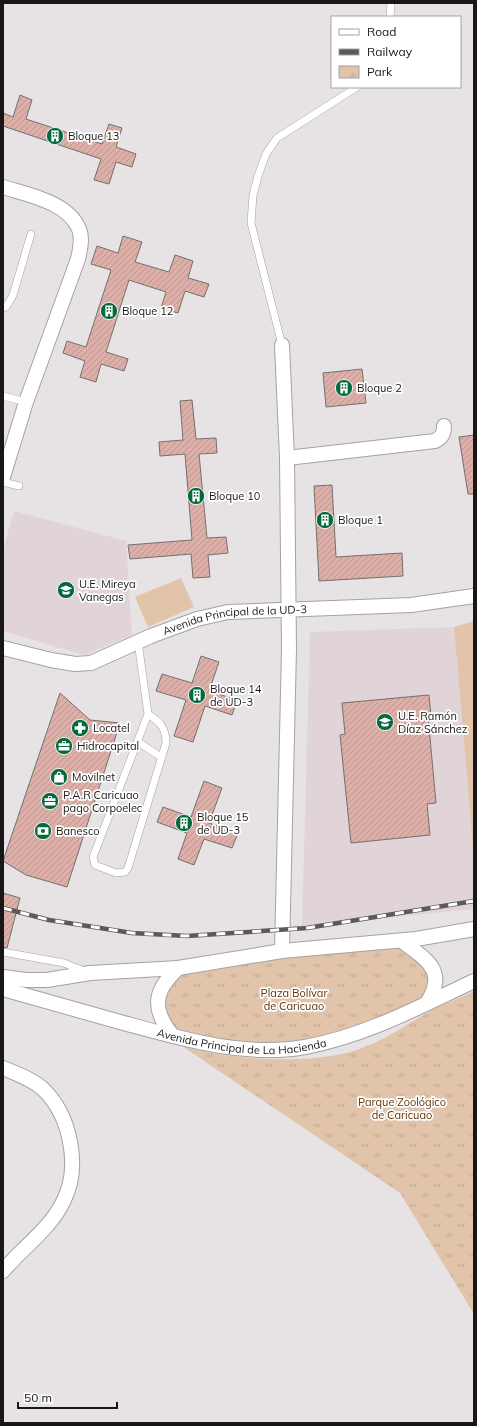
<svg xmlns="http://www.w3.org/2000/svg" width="477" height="1426" font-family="Mulish,sans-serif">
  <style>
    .built { fill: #e1d4d8 }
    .park { fill: url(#park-tufts) }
    .pitch { fill: #e2c4ab }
    .building { fill: url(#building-hatch); stroke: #746f6f }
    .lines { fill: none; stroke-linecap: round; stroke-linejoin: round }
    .lane-casing { stroke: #a6a1a3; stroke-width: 8 }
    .street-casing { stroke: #a6a1a3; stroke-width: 16 }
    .lane { stroke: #fff; stroke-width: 7 }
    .street { stroke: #fff; stroke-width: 14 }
    .rail-casing { stroke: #5c595b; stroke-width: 4.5 }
    .rail { stroke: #fff; stroke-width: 3; stroke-dasharray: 9; stroke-linecap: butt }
    .labels { text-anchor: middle; stroke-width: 3.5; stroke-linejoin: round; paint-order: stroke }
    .poi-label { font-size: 11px; fill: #181617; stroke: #fff; text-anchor: start }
    .street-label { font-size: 11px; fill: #181617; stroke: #fff }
    .park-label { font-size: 11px; fill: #5f3407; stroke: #fff }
  </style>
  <defs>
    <pattern id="park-tufts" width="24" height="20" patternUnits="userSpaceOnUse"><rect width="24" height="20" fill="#e2c4ab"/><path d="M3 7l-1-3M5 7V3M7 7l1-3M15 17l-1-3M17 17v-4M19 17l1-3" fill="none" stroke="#c1a892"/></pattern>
    <pattern id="building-hatch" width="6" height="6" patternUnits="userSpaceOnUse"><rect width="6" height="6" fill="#dcb0a9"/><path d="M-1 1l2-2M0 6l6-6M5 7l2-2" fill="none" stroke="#bc9791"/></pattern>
  </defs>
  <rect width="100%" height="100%" fill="#e7e2e4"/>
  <path class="built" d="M14,511l112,30 6,94 -48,20 -81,-24v-81z
    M454,627l20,232v50l-172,17 8,-294z"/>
  <path class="park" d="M402,941l25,20 8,29 -47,30 -104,29 -111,-13 -13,-45 18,-23z
    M474,991v323l-74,-121 -218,-147c48,14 123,19 172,5 28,-9 53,-27 78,-41 14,-7 28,-12 42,-19z"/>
  <path class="pitch" d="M181,578l13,29 -46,20 -13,-30z
    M474,621v238l-20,-232z"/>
  <path class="building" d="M20,95l12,5 -6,19 76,25 7,-20 13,4 -6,19 20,7 -4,13 -16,-5 -7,22 -15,-4 7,-21 -98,-33v-13l10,4z
    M123,236l19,6 -7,20 34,10 6,-17 18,6 -5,17 21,6 -5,13 -19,-6 -7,22 -17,-5 5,-16 -37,-12 -23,72 22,7 -4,12 -23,-7 -5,18 -16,-5 5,-16 -22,-8 4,-12 19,6 25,-77 -20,-6 6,-18 21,7z
    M362,369l4,34 -40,4 -3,-34z
    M192,400l4,39 20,-1 1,15 -18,1 8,84 19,-1 2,16 -20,2 2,22 -17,1 -2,-24 -61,5 -2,-14 64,-5 -7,-86 -25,2 -1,-14 24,-2 -3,-39z
    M474,435v59h-6l-9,-57z
    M332,485l4,72 66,-4 1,23 -84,5 -5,-95z
    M201,656l18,6 -10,29 28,9 -5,15 -27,-9 -12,36 -19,-6 12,-36 -30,-9 6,-17 30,9z
    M60,693l30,27 30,3 -53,164 -41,-12 -23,-14z
    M429,695l2,21h-3l8,87 -9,1 3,31 -79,8 -11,-108 5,-1 -3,-31z
    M204,781l18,7 -13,35 29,10 -6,15 -28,-9 -10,26 -16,-6 9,-26 -30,-11 6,-15 28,10z
    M3,893l17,5 -13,50 -4,-1z"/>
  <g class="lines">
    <defs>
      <path id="lane" d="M390,17l1,-14
        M3,308l3,-1 7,-12 18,-61
        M282,345l-31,-122 2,-28 5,-19 8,-22 11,-16 80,-51
        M3,396l23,6
        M3,482l16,4
        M138,642l10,72 -55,143 2,8 21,8 9,-1 3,-4 38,-125c0,-15 -6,-21 -18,-29
        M138,742l23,15
        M3,952l61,11 20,8"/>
      <g id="street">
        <path d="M3,187c25,8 65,15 76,42 4,9 1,21 -1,30l-52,143 -23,75"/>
        <path d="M282,345l5,113 2,191 -7,302"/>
        <path d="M287,458l148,-17c7,-4 9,-7 9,-15"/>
        <path id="s1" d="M3,648l48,12 24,4 16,-1 60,-27 46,-17 31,-7 183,-7 63,-9"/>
        <path d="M402,941c24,19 46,29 25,62"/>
        <path d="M3,977l23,3h21l43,-7 88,-5 104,-17 134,-12 58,-10"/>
        <path id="s2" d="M3,989c39,11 78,22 117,33 59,16 123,36 185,25 60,-11 114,-40 169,-66"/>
        <path d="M173,1036c-10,-12 -20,-30 -12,-46 3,-8 11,-16 17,-22"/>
        <path d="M3,1068c14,6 29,11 40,21 28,27 38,79 20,113 -13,27 -41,46 -60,69"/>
      </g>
    </defs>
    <use href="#lane" class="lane-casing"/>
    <use href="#street" class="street-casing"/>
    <use href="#lane" class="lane"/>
    <use href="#street" class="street"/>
    <defs>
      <path id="rail" d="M3,908l46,12 83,13 55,3 120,-8 167,-27"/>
    </defs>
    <use href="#rail" class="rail-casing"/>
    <use href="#rail" class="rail"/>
  </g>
  <defs>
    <symbol id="building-disc" viewBox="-11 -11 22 22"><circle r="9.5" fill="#06693d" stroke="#fff"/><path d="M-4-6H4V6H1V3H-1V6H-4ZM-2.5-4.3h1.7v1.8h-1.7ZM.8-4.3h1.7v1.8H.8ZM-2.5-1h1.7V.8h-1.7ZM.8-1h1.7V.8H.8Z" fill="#fff"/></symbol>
    <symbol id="school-disc" viewBox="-11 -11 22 22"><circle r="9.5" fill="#06693d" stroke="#fff"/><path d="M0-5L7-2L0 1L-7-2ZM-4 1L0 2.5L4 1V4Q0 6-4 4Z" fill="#fff"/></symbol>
    <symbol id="pharmacy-disc" viewBox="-11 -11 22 22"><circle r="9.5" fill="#06693d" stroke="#fff"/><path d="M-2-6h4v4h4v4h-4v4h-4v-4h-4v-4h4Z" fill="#fff"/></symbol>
    <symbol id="office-disc" viewBox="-11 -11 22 22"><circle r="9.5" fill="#06693d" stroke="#fff"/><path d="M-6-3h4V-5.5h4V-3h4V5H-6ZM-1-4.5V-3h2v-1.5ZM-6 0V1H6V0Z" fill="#fff"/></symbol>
    <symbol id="shop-disc" viewBox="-11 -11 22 22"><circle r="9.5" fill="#06693d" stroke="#fff"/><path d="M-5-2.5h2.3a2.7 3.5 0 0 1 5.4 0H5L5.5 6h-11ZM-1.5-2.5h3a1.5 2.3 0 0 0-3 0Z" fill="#fff"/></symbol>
    <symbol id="bank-disc" viewBox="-11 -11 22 22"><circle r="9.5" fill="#06693d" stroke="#fff"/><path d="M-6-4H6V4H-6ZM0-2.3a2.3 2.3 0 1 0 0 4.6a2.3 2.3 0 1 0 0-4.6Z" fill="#fff"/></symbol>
  </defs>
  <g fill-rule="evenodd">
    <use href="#building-disc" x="45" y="126" width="20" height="20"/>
    <use href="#building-disc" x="99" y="301" width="20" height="20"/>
    <use href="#building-disc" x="334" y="378" width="20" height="20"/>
    <use href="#building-disc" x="186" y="486" width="20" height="20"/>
    <use href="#building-disc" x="315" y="510" width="20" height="20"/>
    <use href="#school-disc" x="56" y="580" width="20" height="20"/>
    <use href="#building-disc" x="187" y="685" width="20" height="20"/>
    <use href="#school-disc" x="375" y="712" width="20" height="20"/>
    <use href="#pharmacy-disc" x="70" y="718" width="20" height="20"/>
    <use href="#office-disc" x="54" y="736" width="20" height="20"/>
    <use href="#shop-disc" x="49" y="767" width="20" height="20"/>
    <use href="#office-disc" x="40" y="791" width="20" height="20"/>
    <use href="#building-disc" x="174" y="813" width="20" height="20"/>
    <use href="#bank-disc" x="33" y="821" width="20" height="20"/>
  </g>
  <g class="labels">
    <g class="poi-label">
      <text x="68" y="140">Bloque 13</text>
      <text x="122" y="315">Bloque 12</text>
      <text x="357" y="392">Bloque 2</text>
      <text x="209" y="500">Bloque 10</text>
      <text x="338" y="524">Bloque 1</text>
      <text x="79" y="588">U.E. Mireya<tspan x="79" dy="13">Vanegas</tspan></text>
      <text x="210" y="693">Bloque 14<tspan x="210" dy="13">de UD-3</tspan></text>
      <text x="398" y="720">U.E. Ramón<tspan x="398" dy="13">Díaz Sánchez</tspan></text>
      <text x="93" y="732">Locatel</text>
      <text x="77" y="750">Hidrocapital</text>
      <text x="72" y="781">Movilnet</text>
      <text x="63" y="799">P.A.R Caricuao<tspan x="63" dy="13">pago Corpoelec</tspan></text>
      <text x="197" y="821">Bloque 15<tspan x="197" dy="13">de UD-3</tspan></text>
      <text x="56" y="835">Banesco</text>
    </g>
    <g class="street-label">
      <text dy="4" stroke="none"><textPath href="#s1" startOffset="242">Avenida Principal de la UD-3</textPath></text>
      <text dy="4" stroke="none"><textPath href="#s2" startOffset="246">Avenida Principal de La Hacienda</textPath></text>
    </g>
    <g class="park-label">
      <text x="294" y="997">Plaza Bolívar<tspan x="294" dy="13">de Caricuao</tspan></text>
      <text x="402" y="1106">Parque Zoológico<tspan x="402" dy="13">de Caricuao</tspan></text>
    </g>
  </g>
  <rect width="477" height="1426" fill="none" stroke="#181617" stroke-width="8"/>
  <rect x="331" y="16" width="130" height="72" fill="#ffffff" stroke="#a3a2a2"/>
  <rect x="339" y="29" width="20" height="6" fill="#ffffff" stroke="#a3a2a2"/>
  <text x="367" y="36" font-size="12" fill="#181617">Road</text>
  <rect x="339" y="49" width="20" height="6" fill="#5c595b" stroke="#a3a2a2"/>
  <text x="367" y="56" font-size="12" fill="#181617">Railway</text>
  <rect x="339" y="66" width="20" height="12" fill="url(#park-tufts)" stroke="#a3a2a2"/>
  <text x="367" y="76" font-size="12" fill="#181617">Park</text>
  <path d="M18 1402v6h99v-6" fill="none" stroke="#181617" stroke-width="2"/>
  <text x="24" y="1402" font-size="12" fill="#181617" stroke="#ffffff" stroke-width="3" paint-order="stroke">50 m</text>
</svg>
